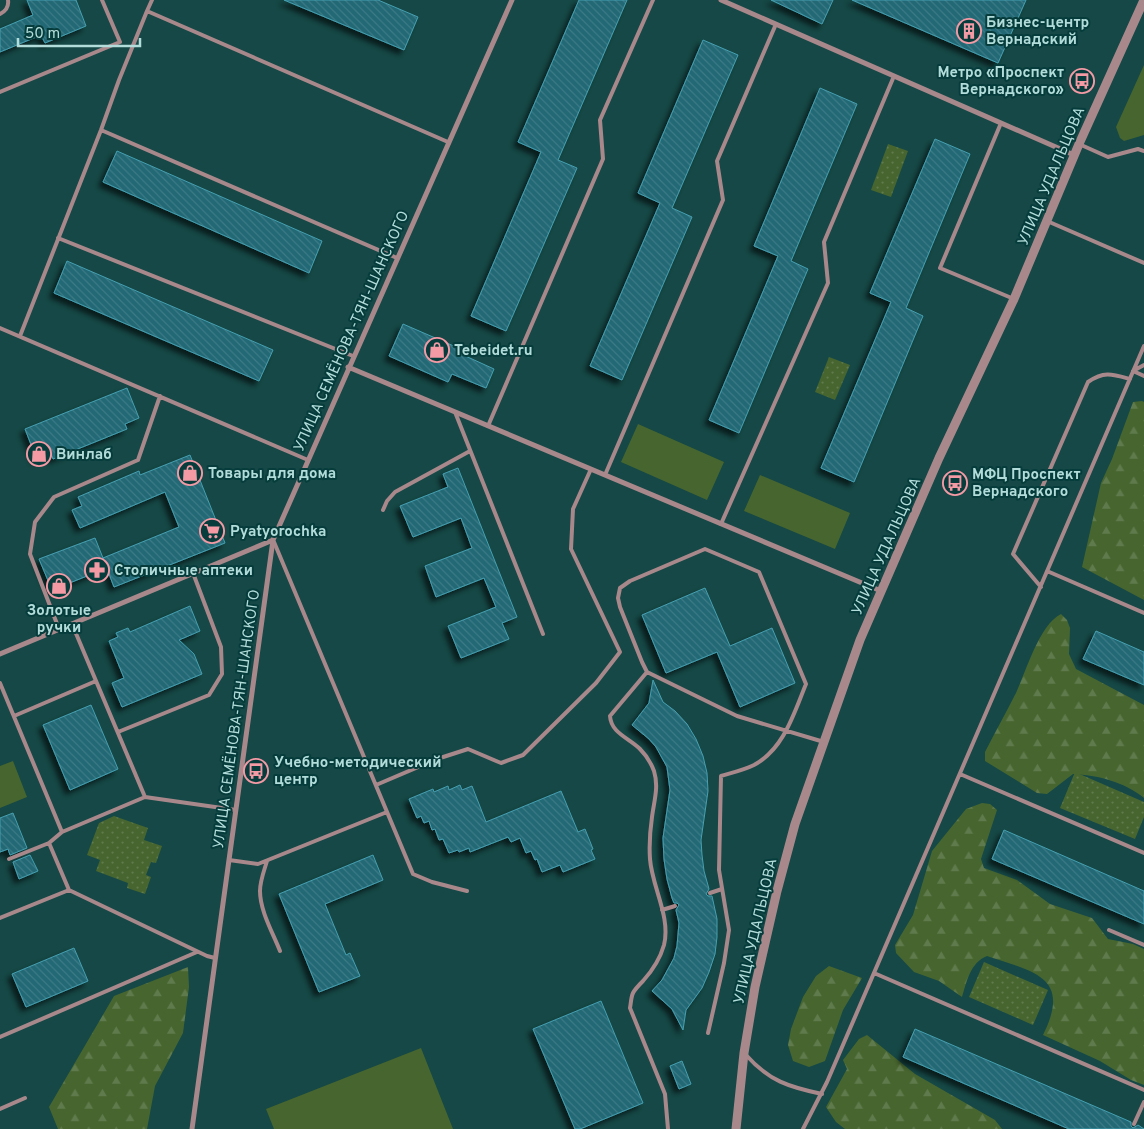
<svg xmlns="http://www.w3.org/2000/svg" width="1144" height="1129" font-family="Overpass,sans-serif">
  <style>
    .grass { fill: #47652e }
    .forest { fill: url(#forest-firs) }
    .park { fill: url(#park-dots) }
    .building { fill: url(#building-back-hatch); stroke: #46a0b2; filter: url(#shadow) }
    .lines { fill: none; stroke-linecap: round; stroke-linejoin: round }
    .service { stroke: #a8888b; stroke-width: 4 }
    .minor { stroke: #a8888b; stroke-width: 5 }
    .tertiary { stroke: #a8888b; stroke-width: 9 }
    .labels { text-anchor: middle; stroke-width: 4; stroke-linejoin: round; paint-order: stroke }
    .poi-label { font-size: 15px; font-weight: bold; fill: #b2dcda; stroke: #063d3c; text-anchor: start }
    .street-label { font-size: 15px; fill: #b2dcda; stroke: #063d3c }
  </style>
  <defs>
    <pattern id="forest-firs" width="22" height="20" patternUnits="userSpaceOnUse" patternTransform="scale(1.25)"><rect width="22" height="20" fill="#47652e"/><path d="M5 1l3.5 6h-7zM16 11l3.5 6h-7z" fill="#5f7a4c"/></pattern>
    <pattern id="park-dots" width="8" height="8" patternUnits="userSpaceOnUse" patternTransform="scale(1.25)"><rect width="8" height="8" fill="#47652e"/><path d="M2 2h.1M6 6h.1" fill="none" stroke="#5f7a4c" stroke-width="1.8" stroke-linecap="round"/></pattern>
    <pattern id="building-back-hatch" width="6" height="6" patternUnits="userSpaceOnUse" patternTransform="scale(1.25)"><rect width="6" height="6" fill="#206774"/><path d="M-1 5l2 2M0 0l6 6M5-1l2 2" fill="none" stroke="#3e7c87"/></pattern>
    <filter id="shadow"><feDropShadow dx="-4.5" dy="4.5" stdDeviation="2.5" flood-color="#0009"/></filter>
  </defs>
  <rect width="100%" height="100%" fill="#154846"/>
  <path class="grass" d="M1144,65v70l-20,6 -4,-3 -4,-11z
    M638,424l86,38 -17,38 -86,-38z
    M760,475l90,38 -15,36 -91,-38z
    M13,761l14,36 -27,11v-42z
    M421,1048l32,81h-179l-8,-20z"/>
  <path class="forest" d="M1142,401l2,1v198l-62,-33 19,-84 11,-24 21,-57z
    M1061,614l6,6 3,8 -1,26 7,15 68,36v93c-19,-16 -47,-23 -71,-24l-26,20 -10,-1 -52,-32v-9c10,-20 21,-39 31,-59 10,-21 23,-68 45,-79z
    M982,803l8,1 7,6 -16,49 3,9 33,12 33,24 42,14 16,21 25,5 11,5v136l-13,-5 -31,-19 -57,-26c29,-58 -9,-63 -56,-79 -17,7 -20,25 -25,41l-23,-16 -25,-9 -18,-19 -1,-8 18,-30 19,-64 34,-42z
    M829,966l33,12 -19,32 -18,51 -16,6 -16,-6 -5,-16 3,-16 12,-32 13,-21z
    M188,967l1,20 -6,46 -28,53 -8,43h-89l-9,-22 65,-111z
    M867,1035l48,39 80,46 7,9h-157l-9,-7 -10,-15 21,-38 -4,-9 16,-21z"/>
  <path class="park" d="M888,144l20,7 -17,46 -20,-7z
    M829,357l21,8 -15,35 -20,-8z
    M1075,772l69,30v15l-9,22 -75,-31z
    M114,816l34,12 -4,12 18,6 -6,17 -5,-1 -5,13 5,2 -6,17 -18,-6 1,-5 -32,-12 4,-11 -13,-5 12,-32z
    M984,962l64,28 -15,35 -64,-28z"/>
  <path class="building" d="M27,0h49l10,26 -41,17 -4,-8 -41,17v-23l33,-14z
    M284,0h94l40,17 -14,33z
    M579,0h48l-69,160 19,8 -71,163 -35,-15 70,-164 -23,-10z
    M771,0h62l-11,24z
    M852,0h174l-28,63z
    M703,40l35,15 -66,153 20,9 -70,163 -32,-14 70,-163 -22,-10z
    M820,88l37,16 -66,157 17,8 -69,164 -30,-13 69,-164 -24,-10z
    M935,139l35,15 -64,154 17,8 -69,166 -33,-14 70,-166 -21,-9z
    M117,151l205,90 -13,32 -206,-91z
    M67,261l206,89 -14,31 -205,-88z
    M403,324l60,26 -2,4 33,15 -8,19 -34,-14 -4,8 -59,-26z
    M127,388l12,30 -14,6 2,5 -74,30 -2,-5 -14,6 -12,-31z
    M190,455l35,88 -111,44 -11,-29 76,-31 -14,-35 -85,36 -8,-18 10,-4 -4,-9 61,-26 1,4z
    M458,468l59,149 -15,6 7,16 -48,19 -13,-32 48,-19 -12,-29 -48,19 -11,-31 47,-18 -11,-30 -48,19 -13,-31 48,-19 -5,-13z
    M95,538l12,30 -55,22 -13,-31z
    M705,588l25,58 42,-18 23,55 -55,24 -23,-55 -51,21 -24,-58z
    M190,606l10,25 -21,9 15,14 8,20 -80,33 -10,-24 12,-5 -15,-37 9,-4 -2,-4 12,-5 2,4z
    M1096,631l48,21v33l-61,-26z
    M653,680l10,22 12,9 12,13 9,15 7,17 4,17 1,18 -7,49 1,15 2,16 5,18 -3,5 2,2h4l5,23v18l-2,17 -6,18 -7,16 -16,22 -3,20 -11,-21 -20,-18 10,-11 12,-22 3,-12 2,-23 -3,-13 3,-5 -2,-2h-3l-2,-5 -5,-19 -3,-20 -1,-21 7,-48 -3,-23 -11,-20 -7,-8 -17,-14 17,-22z
    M91,705l27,64 -48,21 -27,-65z
    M460,785l2,5 10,-4 14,36 75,-31 17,41 7,-3 8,20 -2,1 4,9 -32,13 -3,-7 -18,7 -5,-13 -2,1 -4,-9 -5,2 -6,-15 -9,4 -3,-5 -38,15 -1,-4 -10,4 -1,-2 -9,3 -6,-14 -4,1 -4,-11 -3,1 -3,-9 -5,2 -3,-7 -4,2 -8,-19 24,-10 1,3 14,-6 1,4z
    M13,813l14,35 -17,7 -2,-6 -8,3v-34z
    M1004,830l140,61v33l-152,-65z
    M30,855l8,16 -19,8 -6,-17z
    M373,855l10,25 -58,24 21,51 4,-2 10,23 -41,16 -40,-98z
    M74,948l14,33 -62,26 -14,-33z
    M601,1001l42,102 -63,26h-5l-42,-100z
    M915,1029l216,93v4l2,2 5,-3 6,4h-75l-166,-72z
    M682,1061l9,23 -12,5 -9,-23z"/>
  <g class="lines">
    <path class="service" d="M147,11l5,-11
      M0,14c6,-3 9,-7 8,-14
      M0,92l120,-50 -18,-42
      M1001,123l-61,145 74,31
      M101,130l296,128
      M1079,144l29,13 30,-8 6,2
      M1047,221l97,42
      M58,238l295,118
      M0,328l308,132
      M20,336l81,-206 18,-50 28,-69 301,131
      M1133,371l11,-6
      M1133,371l11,5
      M455,412l88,222
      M488,426l115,-267 -3,-39 53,-120
      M605,475l118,-275 -6,-39 59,-137
      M383,510l4,-9 8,-9 75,-41
      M721,524l107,-241 -4,-41 70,-166
      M274,542l139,332 19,8 35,9
      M1047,571l97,42
      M1041,587l-28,-33 75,-172c16,-11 24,-8 42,-3
      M72,624l73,173 91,13
      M59,629l-29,-75 5,-32 19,-25 84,-37 22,-64
      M647,672l-37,44c1,17 19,22 30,33 6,6 11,14 14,22 5,16 0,30 -2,46 -2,14 -3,28 -2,42 2,28 21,58 14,86 -4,14 -11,25 -21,36 -3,3 -8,8 -10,12 -2,4 -2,10 -3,15l35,86 3,35
      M0,683l62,149 83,-35
      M14,716l82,-35
      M118,732l91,-37 13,-21 -1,-27 -28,-74
      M960,774l184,79
      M376,785l61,-26 31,-10 33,14 22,-8 73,-72 24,-31 -49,-103 2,-40 18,-40
      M49,843l13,-11
      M229,860l29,4 129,-52
      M267,861c-3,10 -7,20 -7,30 0,20 13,42 20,60
      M69,890l138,66 8,2
      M710,893l12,-4
      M662,910l13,-4
      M0,918l69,-28 -20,-47 -40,16
      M1109,930l35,15
      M874,973l270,117
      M708,1033l16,-70 5,-33 -10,-60 2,-94c10,-3 23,-6 33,-11 30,-16 40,-52 52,-81l-47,-112 -54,-23 -75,32 -10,7 -2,10 2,9 22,55 5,10 90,44 87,26
      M0,1037l197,-85
      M746,1055c23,26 43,32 76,39
      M0,1109l25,-11
      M1134,1124l10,-22
      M803,1129l24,-47 317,-736"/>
    <path class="minor" d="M721,0l353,155
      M348,367l533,224
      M0,654l273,-114
      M192,1129l81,-589 239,-540"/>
    <path class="tertiary" d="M736,1129l8,-76 11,-66 22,-96 18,-67 65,-184 79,-182 75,-159 65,-155 65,-144"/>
  </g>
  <defs>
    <symbol id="building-ring" viewBox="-11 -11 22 22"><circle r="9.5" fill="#063d3c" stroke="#f49aa5" stroke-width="1.5"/><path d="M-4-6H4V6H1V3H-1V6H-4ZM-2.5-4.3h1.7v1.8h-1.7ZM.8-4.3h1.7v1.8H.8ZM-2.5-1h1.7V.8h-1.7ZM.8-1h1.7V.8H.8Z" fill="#f49aa5"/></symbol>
    <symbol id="bus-ring" viewBox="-11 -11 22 22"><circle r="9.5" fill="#063d3c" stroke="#f49aa5" stroke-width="1.5"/><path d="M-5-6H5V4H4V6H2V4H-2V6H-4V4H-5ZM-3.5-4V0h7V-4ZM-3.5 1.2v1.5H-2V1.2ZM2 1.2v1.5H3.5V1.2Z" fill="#f49aa5"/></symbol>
    <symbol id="shop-ring" viewBox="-11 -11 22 22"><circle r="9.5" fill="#063d3c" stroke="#f49aa5" stroke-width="1.5"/><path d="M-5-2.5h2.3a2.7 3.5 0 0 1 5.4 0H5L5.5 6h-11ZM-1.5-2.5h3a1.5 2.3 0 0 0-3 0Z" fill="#f49aa5"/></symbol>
    <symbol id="supermarket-ring" viewBox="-11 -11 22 22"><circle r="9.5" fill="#063d3c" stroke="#f49aa5" stroke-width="1.5"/><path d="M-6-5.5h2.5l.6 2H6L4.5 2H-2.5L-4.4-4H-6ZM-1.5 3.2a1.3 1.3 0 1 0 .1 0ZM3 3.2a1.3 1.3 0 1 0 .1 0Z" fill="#f49aa5"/></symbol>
    <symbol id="pharmacy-ring" viewBox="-11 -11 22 22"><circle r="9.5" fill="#063d3c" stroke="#f49aa5" stroke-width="1.5"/><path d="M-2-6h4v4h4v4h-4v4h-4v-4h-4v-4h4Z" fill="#f49aa5"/></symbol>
  </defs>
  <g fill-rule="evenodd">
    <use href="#building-ring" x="955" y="17" width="28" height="28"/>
    <use href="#bus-ring" x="1068" y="67" width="28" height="28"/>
    <use href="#shop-ring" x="423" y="336" width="28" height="28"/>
    <use href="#shop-ring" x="25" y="440" width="28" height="28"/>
    <use href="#shop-ring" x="176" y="459" width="28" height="28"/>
    <use href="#bus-ring" x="941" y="469" width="28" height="28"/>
    <use href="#supermarket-ring" x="198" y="517" width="28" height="28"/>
    <use href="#pharmacy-ring" x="83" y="556" width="28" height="28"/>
    <use href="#shop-ring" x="45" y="572" width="28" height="28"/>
    <use href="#bus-ring" x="242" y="757" width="28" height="28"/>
  </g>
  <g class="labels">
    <g class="poi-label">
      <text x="986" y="27">Бизнес-центр<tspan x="986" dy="17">Вернадский</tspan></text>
      <text x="1064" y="77" text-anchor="end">Метро «Проспект<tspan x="1064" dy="17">Вернадского»</tspan></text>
      <text x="454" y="355">Tebeidet.ru</text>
      <text x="56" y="459">Винлаб</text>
      <text x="208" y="478">Товары для дома</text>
      <text x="972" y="479">МФЦ Проспект<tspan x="972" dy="17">Вернадского</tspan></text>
      <text x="230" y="536">Pyatyorochka</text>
      <text x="114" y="575">Столичные аптеки</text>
      <text x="59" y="615" text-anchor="middle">Золотые<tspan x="59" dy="17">ручки</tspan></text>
      <text x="274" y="767">Учебно-методический<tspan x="274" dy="17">центр</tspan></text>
    </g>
    <g class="street-label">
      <text transform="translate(1051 176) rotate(-67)" y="5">УЛИЦА УДАЛЬЦОВА</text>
      <text transform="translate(351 331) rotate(-66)" y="5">УЛИЦА СЕМЁНОВА-ТЯН-ШАНСКОГО</text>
      <text transform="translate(886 546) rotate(-66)" y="5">УЛИЦА УДАЛЬЦОВА</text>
      <text transform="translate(236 719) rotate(-82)" y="5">УЛИЦА СЕМЁНОВА-ТЯН-ШАНСКОГО</text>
      <text transform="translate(755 931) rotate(-77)" y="5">УЛИЦА УДАЛЬЦОВА</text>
    </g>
  </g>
  <path d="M18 38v8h122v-8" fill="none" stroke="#b2dcda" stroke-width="2.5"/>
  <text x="25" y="38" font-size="15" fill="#b2dcda" stroke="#063d3c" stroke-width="4" paint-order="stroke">50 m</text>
</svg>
